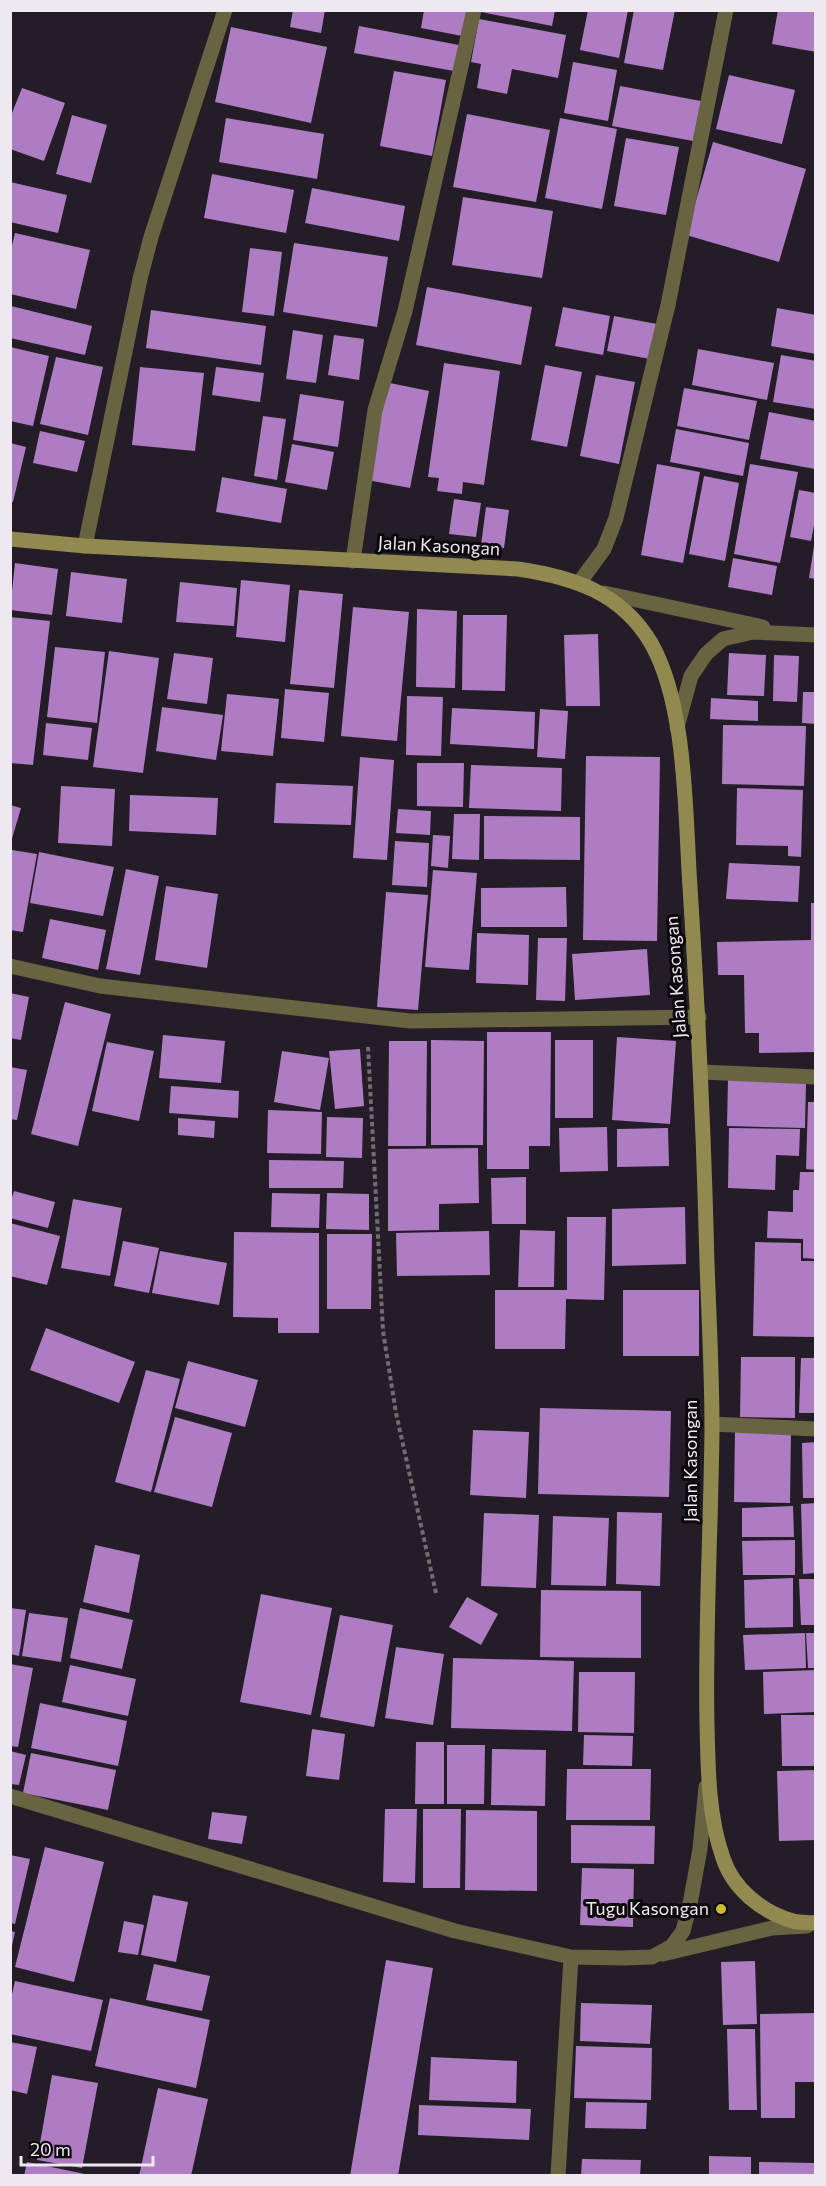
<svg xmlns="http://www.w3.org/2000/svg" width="826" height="2186" font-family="Commissioner,sans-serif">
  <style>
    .building { fill: #ae7cc3 }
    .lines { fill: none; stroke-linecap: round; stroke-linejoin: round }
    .path { stroke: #716b74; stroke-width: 4; stroke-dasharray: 4.5 3; stroke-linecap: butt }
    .minor { stroke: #686340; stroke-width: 15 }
    .secondary { stroke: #928950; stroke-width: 15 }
    .poi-dot { fill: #ccb939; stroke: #0c090d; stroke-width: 2 }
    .labels { text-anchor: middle; stroke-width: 6; stroke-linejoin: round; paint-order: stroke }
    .street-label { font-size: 18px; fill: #eee9f0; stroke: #0c090d }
    .poi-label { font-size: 18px; fill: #eee9f0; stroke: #0c090d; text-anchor: end }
  </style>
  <rect width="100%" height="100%" fill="#241d27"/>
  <path class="building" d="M293,10h32l-4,23 -31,-6z
    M424,10h43l-5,26 -41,-8z
    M482,10h73l-3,16 -71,-14z
    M588,10h40l-9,48 -39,-8z
    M634,10h41l-12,60 -39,-7z
    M778,10h38v42l-44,-8z
    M479,19l87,16 -8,43 -46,-9 -5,25 -30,-6 4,-24 -10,-2z
    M359,26l100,19 -5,26 -100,-18z
    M231,27l96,20 -16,76 -96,-21z
    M573,62l44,8 -9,51 -44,-8z
    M394,71l52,9 -14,76 -52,-10z
    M729,75l66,15 -13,54 -66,-15z
    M620,86l81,15 -8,40 -81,-15z
    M22,88l43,15 -21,58 -34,-12v-31z
    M467,114l83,16 -14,72 -83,-15z
    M72,115l35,10 -16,58 -35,-9z
    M226,118l98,16 -7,45 -98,-17z
    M560,118l57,11 -15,80 -57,-11z
    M626,138l53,9 -13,68 -52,-9z
    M713,142l93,27 -27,93 -93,-27z
    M212,174l82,16 -8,43 -82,-15z
    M10,182l57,13 -9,38 -48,-11z
    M312,188l93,18 -6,35 -94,-18z
    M463,197l90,14 -11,67 -90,-13z
    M15,233l75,17 -14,59 -66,-15v-40z
    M294,243l94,14 -11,70 -94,-15z
    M250,248l32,4 -8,64 -32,-4z
    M427,287l105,20 -11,58 -105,-20z
    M11,306l81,20 -7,29 -75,-17z
    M563,307l47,9 -7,39 -48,-9z
    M777,308l39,7v39l-45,-8z
    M151,310l115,16 -5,39 -115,-17z
    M614,316l43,8 -7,35 -43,-8z
    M293,330l30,5 -7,48 -30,-4z
    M334,335l30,4 -5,41 -31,-5z
    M10,347l39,9 -16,70 -23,-5z
    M698,349l76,14 -7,37 -75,-15z
    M781,355l35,6v48l-43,-7z
    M56,357l47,10 -15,68 -48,-11z
    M444,363l56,8 -16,114 -21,-3 -1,12 -25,-3 2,-13 -11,-1z
    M545,365l37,7 -15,75 -36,-7z
    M140,367l64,6 -9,78 -63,-6z
    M216,367l48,6 -4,29 -48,-7z
    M596,375l39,7 -16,82 -39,-8z
    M385,382l44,9 -19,97 -43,-8z
    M684,388l73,13 -8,39 -72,-14z
    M300,394l44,7 -6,46 -45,-7z
    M769,412l47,9 -1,48 -55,-10z
    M263,416l23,3 -9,61 -23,-4z
    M676,429l73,14 -6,33 -73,-14z
    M40,431l45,10 -8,31 -44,-9z
    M10,443l16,4 -13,55 -3,-1z
    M292,444l42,8 -7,38 -42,-8z
    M657,464l43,8 -17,91 -42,-8z
    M750,464l48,8 -18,91 -46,-9z
    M704,476l35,7 -14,78 -36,-7z
    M222,477l65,12 -6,34 -65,-11z
    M799,490l17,3v22l-5,26 -21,-4z
    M454,499l27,4 -5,34 -27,-3z
    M486,507l23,3 -5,38 -23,-3z
    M814,546l2,1v32l-7,-1z
    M733,558l44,8 -5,29 -44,-8z
    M15,563l43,6 -6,46 -42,-5z
    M71,572l56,7 -5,44 -56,-7z
    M241,580l49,5 -5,57 -49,-5z
    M180,582l57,6 -3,38 -58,-4z
    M299,590l44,4 -9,94 -44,-4z
    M353,607l56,5 -12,129 -56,-5z
    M417,609l40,2 -2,77 -39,-1z
    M463,615h44l-2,76 -43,-1z
    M10,617l40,4 -17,144 -23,-2z
    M598,634l2,72h-34l-2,-71z
    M55,647l50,5 -8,71 -50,-6z
    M109,651l50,7 -16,115 -50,-6z
    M174,653l39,5 -6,46 -40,-5z
    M729,653l37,2 -2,41 -37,-1z
    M774,655l25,1 -2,46 -24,-1z
    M285,689l44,4 -5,49 -43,-4z
    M803,692h13v32l-14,-1z
    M227,694l52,5 -6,57 -52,-5z
    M407,696l36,1 -2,59 -35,-1z
    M711,698l47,3v20l-48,-2z
    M162,707l61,8 -7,45 -60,-9z
    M452,708l83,4 -1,37 -84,-5z
    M540,709l28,2 -3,48 -28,-2z
    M46,723l46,5 -4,32 -45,-5z
    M723,725l83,1 -2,60 -82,-2z
    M586,756l74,1 -3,184 -74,-1z
    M360,757l34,3 -7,100 -34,-2z
    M417,763h47l-1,44 -46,-1z
    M471,765l91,3 -1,43 -92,-3z
    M276,783l77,3 -2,39 -77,-2z
    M61,786l54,3 -3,57 -54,-3z
    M737,788l66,2 -2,67 -13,-1v-10l-52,-1z
    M130,795l88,3 -2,37 -87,-4z
    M10,805l11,3 -10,34h-1z
    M398,809l33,2 -1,24 -34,-2z
    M454,814h26l-1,46 -27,-1z
    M484,816l96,1v43l-96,-1z
    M433,835l17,1 -2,32 -17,-2z
    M395,841l34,2 -2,44 -35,-2z
    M12,850l25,4 -14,78 -13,-2z
    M39,852l75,15 -11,49 -73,-13z
    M729,863l71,3 -2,36 -72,-3z
    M126,869l33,7 -19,99 -34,-6z
    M433,870l44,3 -8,97 -44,-3z
    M166,886l52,8 -11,74 -52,-8z
    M566,887l1,40h-86v-39z
    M386,892l42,3 -10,115 -41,-3z
    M811,903h5v149l-57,1v-20h-14l-1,-58h-26l-1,-33 94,-2z
    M50,919l56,11 -8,40 -56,-12z
    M477,933l52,2 -1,50 -52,-2z
    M538,938h29l-2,63 -29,-1z
    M647,949l3,46 -75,5 -3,-46z
    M10,993l19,4 -8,43 -11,-2z
    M65,1002l46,12 -33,132 -47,-12z
    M487,1032h64l-1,114h-21v23h-42z
    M163,1035l62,6 -4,42 -62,-5z
    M617,1037l59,4 -6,83 -58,-4z
    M431,1040l53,1 -1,104h-52z
    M555,1040h38v78h-38z
    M389,1041h38l-1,105h-38z
    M107,1042l47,9 -15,70 -47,-10z
    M360,1049l4,57 -29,3 -6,-58z
    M282,1051l47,7 -9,52 -46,-8z
    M10,1067l17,3 -10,50 -7,-1z
    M728,1079l78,2 -1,47 -78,-2z
    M171,1086l68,5 -1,27 -69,-5z
    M808,1102h8v68l-10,-1z
    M268,1110l54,2 -1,42 -54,-1z
    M327,1117l36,1 -1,40 -36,-1z
    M178,1118l37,3 -1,17 -36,-3z
    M607,1127l1,44 -48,1 -1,-44z
    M668,1128l1,38 -52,1v-38z
    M729,1128l71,1 -1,27 -23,-1 -1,35 -47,-2z
    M478,1148l1,55 -40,1v26l-51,1v-82z
    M269,1160l75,1 -1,27h-74z
    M800,1172h16v87l-13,-1v-19l-36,-1 1,-27 25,1v-22h6z
    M526,1177v47h-34l-1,-46z
    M14,1191l41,11 -7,26 -38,-10v-14z
    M272,1193l48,1 -1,34 -48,-1z
    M327,1193l42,1v36l-43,-1z
    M73,1199l49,9 -12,68 -49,-8z
    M685,1207l1,57 -74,2v-57z
    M567,1217h39l-2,83 -38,-1 -1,50h-70v-59h72z
    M10,1223l50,13 -13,49 -37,-9z
    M520,1230l35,1 -1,56h-36z
    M489,1231l1,44 -93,1 -1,-43z
    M234,1232l85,1v100h-41v-15l-45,-1z
    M327,1234h45l-1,75h-44z
    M123,1241l36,7 -10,45 -35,-7z
    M755,1242l46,1v18h15v76l-63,-1z
    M160,1251l67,12 -8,42 -67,-12z
    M623,1290h76v66h-76z
    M46,1328l89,34 -16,41 -89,-33z
    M741,1357h54v61l-55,-1z
    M801,1358h15v55h-17z
    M188,1361l70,19 -13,47 -70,-19z
    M146,1370l34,9 -29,113 -36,-10z
    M540,1408l131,3 -2,86 -131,-3z
    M175,1417l57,16 -20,74 -58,-15z
    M473,1430l56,2 -3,66 -56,-3z
    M735,1430l56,1 -1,72 -56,-1z
    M816,1442v56h-13l-1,-55z
    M816,1503v70l-13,1 -2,-70z
    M793,1506l1,31h-52v-29z
    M617,1512l45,1 -2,73 -44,-2z
    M484,1513l55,2 -3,73 -55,-2z
    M553,1516l56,2 -3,68 -55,-1z
    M795,1540v35h-52l-1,-34z
    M95,1545l45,10 -11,58 -46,-11z
    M793,1578v49l-48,1 -1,-48z
    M799,1579h17v46h-15z
    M541,1590l100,1v67l-101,-1z
    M261,1594l71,14 -21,107 -71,-13z
    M467,1597l31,17 -17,31 -32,-18z
    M10,1608l16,2 -7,46 -9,-2z
    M80,1608l53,12 -11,49 -52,-11z
    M29,1613l39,5 -7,44 -39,-6z
    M340,1615l53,10 -19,102 -54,-10z
    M805,1633l1,35 -61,2 -2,-35z
    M806,1633h10v35h-8z
    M396,1647l48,7 -11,71 -48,-7z
    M453,1658l121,3 -2,70 -121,-3z
    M10,1664l23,4 -15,79 -8,-1z
    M70,1665l66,14 -8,37 -66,-14z
    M816,1670v42l-52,2 -1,-42z
    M579,1672h56l-1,61 -56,-1z
    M40,1703l87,18 -9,45 -87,-18z
    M781,1715h35v51h-34z
    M312,1729l33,5 -6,46 -33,-4z
    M584,1735l49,1 -1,30 -49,-1z
    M416,1742h28v62h-29z
    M447,1745h38l-1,59h-37z
    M492,1749l54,1 -1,56 -54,-1z
    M10,1751l16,4 -7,30 -9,-1z
    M31,1753l85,17 -8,40 -85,-17z
    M567,1769h84l-1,51h-84z
    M816,1770v70l-37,1 -2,-70z
    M385,1809h32l-2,74 -32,-1z
    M423,1809h38l-1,79h-37z
    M466,1810l71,1v80l-72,-1z
    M212,1812l35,4 -5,28 -34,-5z
    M571,1825l84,1 -1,38 -83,-1z
    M45,1847l59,15 -30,120 -59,-15z
    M10,1855l20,4 -15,65 -5,-1z
    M582,1868l52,1 -1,58 -53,-2z
    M153,1895l35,7 -12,60 -35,-7z
    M124,1921l20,4 -6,30 -20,-3z
    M10,1931l5,1 -4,18 -1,-1z
    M386,1960l47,8 -35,208h-48z
    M755,1961l2,63 -34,1 -2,-63z
    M154,1964l56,12 -8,35 -56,-11z
    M15,1981l88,19 -12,51 -81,-17v-31z
    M110,1998l100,22 -14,68 -101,-22z
    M581,2003l71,2 -2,39 -70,-3z
    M816,2013v69h-21v36h-34l-1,-104z
    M727,2029h28l2,81h-28z
    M10,2042l27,5 -10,47 -17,-4z
    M576,2046l76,2 -1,52 -77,-2z
    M431,2057l86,4 -1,42 -87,-3z
    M52,2075l46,8 -16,85 -45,-8z
    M158,2088l50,11 -17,77h-52z
    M586,2102l61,1 -1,26 -61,-1z
    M419,2105l112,4 -2,31 -111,-5z
    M709,2156l42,1v19h-42z
    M582,2159l59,1 -1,16h-59z
    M27,2162l58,12v2h-61z
    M759,2162l57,1v13h-57z"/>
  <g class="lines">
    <path class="path" d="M368,1047l15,284 13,82 40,180"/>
    <path class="minor" d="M85,546l55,-267 11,-42 74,-227
      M353,561l22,-151 30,-99 69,-301
      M579,583l25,-34 12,-31 52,-213 58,-295
      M604,593l159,34
      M677,727l14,-51 15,-22 17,-15 30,-7 63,3
      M10,966l90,20 310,35 289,-4
      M702,1072l114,5
      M712,1424l104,5
      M10,1796l445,135 116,26 52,1 29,-1 20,-11 11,-15 7,-27 10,-55 6,-62
      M663,1954l109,-26 35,-2
      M558,2176l13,-219"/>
    <path class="secondary" d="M10,539l75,7 433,23c54,8 103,23 133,74 36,63 34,171 39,244 8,125 14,251 17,376 2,56 5,111 5,166 -1,98 -7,197 -5,295 1,43 1,92 16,134 10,31 39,54 70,63 7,2 15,1 23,2"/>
  </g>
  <circle class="poi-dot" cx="721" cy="1909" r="6"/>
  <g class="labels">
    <g class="street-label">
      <text transform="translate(439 546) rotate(3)" y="6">Jalan Kasongan</text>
      <text transform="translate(676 977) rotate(-94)" y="6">Jalan Kasongan</text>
      <text transform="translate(691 1461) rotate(-90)" y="6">Jalan Kasongan</text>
    </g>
    <g class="poi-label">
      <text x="709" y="1915">Tugu Kasongan</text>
    </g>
  </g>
  <rect width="826" height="2186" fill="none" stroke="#eee9f0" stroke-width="24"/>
  <path d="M21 2156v9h132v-9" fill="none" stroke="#eee9f0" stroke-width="3"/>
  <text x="30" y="2156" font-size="18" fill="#eee9f0" stroke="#0c090d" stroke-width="4.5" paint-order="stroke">20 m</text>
</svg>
